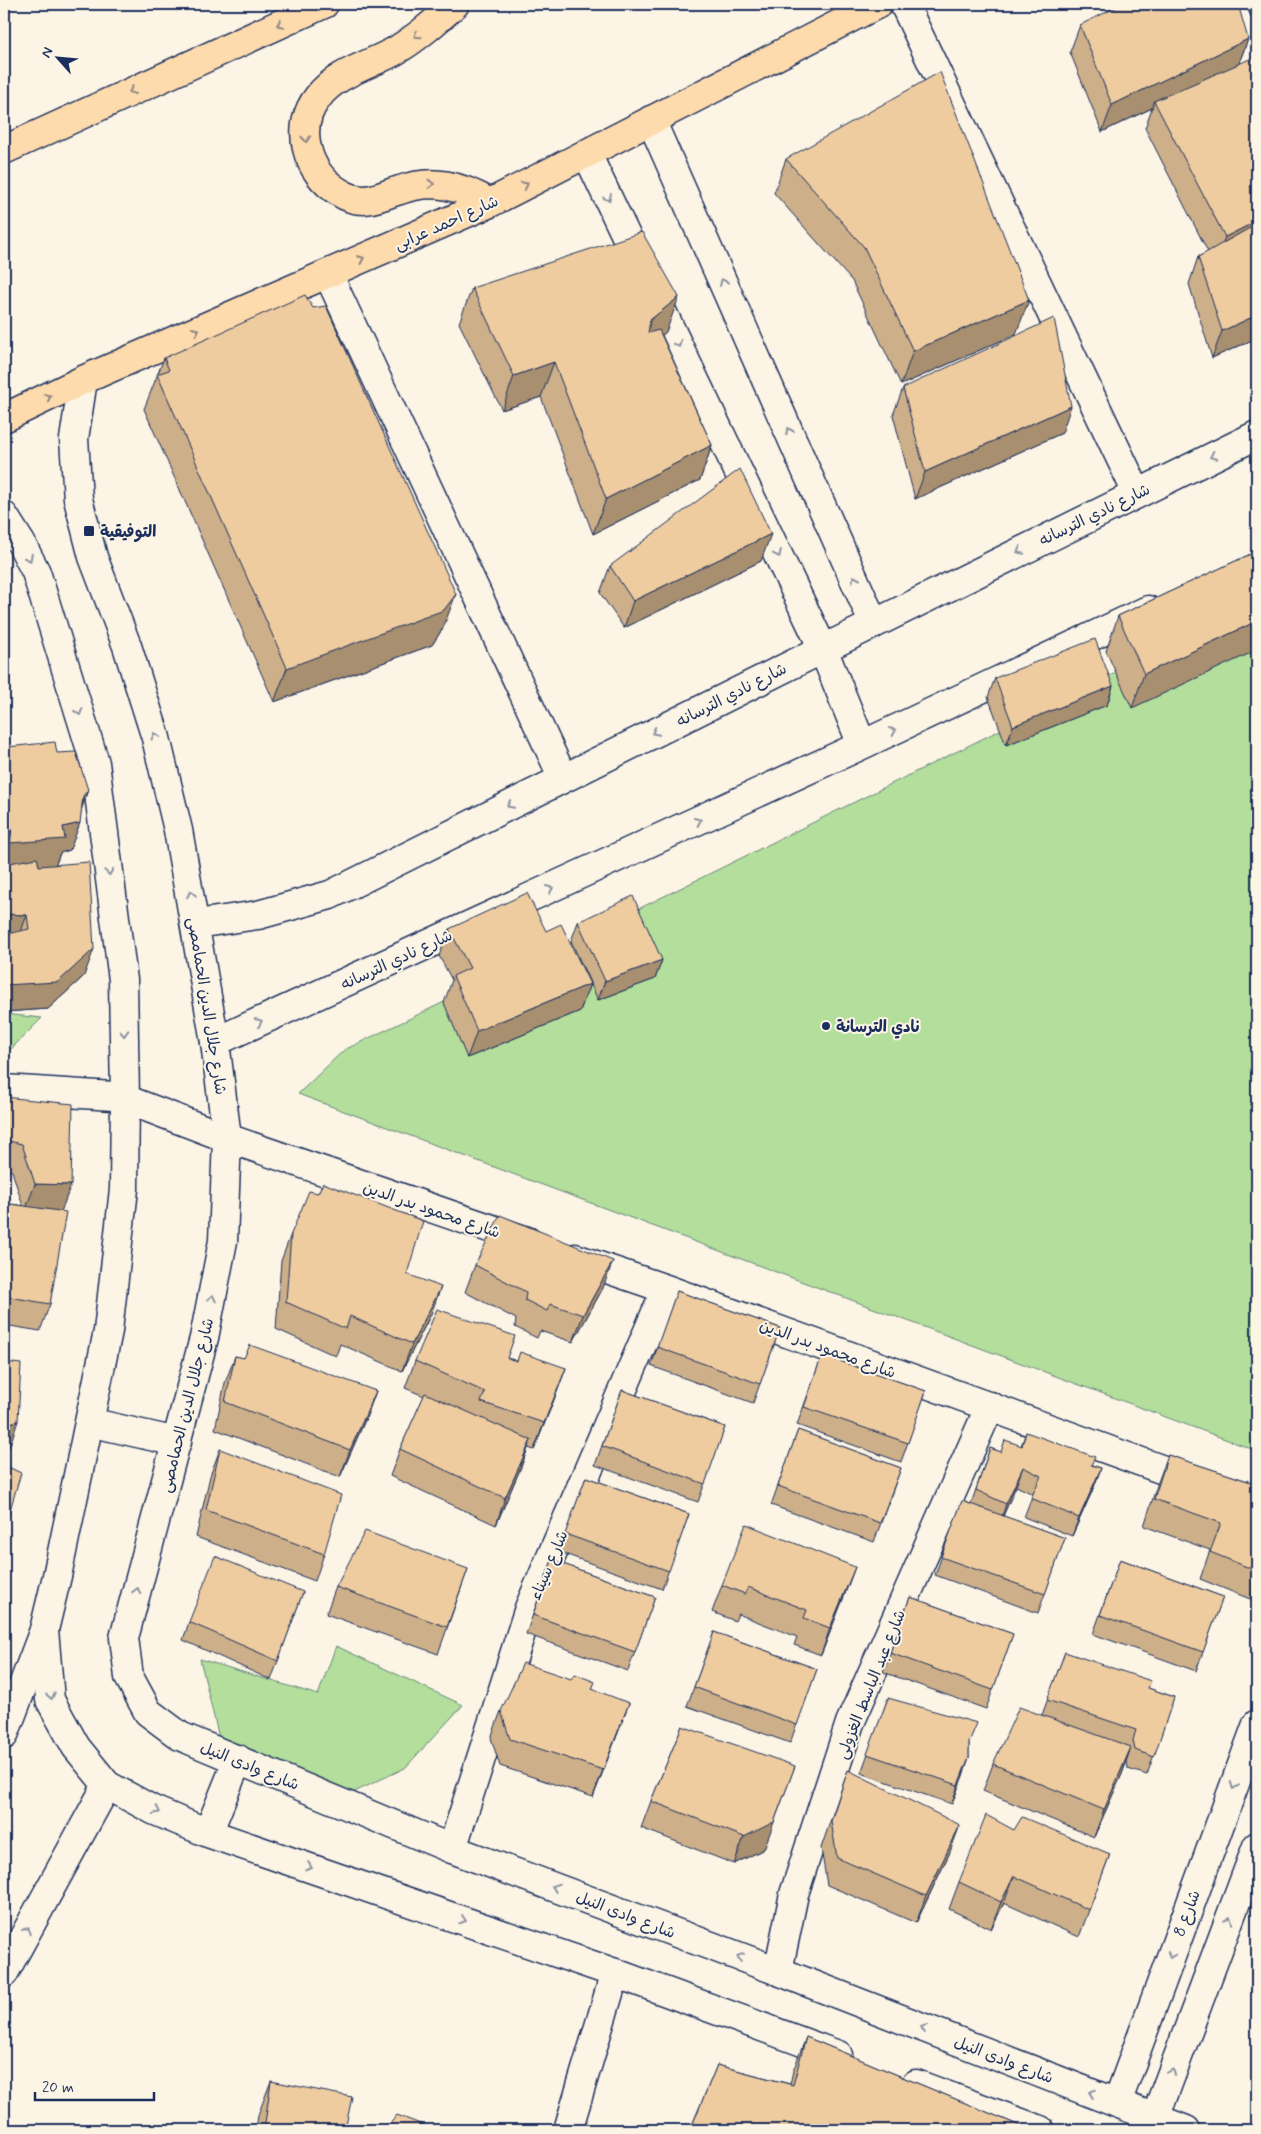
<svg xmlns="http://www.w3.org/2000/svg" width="1261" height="2134" font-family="Mynerve,'Playpen Sans Arabic',sans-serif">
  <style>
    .green { fill: #b3de9b; stroke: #67867c }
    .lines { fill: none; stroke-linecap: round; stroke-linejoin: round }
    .street-casing { stroke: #1b2f5e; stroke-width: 31 }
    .secondary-casing { stroke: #1b2f5e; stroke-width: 31 }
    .primary-casing { stroke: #1b2f5e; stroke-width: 31 }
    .street { stroke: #fcf5e5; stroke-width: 28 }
    .secondary { stroke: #fcf5e5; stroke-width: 28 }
    .primary { stroke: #fedbac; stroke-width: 28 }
    .wall { fill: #cdaf89; stroke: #1b2f5e }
    .shaded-wall { fill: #a78f6f; stroke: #1b2f5e }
    .building { fill: #eecc9f; stroke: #1b2f5e }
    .oneway { stroke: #8c8585 }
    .oneway2 { stroke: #8c92a2 }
    .poi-dot { fill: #1b2f5e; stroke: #fcf5e5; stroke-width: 2 }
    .labels { text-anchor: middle; stroke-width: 4; stroke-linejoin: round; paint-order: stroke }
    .street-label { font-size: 16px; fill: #1b2f5e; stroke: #fcf5e5 }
    .poi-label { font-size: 16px; font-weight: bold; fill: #1b2f5e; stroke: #fcf5e5; text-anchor: start }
  </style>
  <rect width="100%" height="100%" fill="#fcf5e5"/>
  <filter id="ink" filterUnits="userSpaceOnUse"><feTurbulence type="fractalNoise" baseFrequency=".02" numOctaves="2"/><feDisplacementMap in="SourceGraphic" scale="10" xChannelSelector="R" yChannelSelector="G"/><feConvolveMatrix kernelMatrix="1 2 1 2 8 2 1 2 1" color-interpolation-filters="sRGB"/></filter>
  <g filter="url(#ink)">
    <path class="green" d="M1257,603v848l-959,-357 46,-44 282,-135z
      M4,1014l38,4 -38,38z
      M336,1646l127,59 -58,63 -59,28 -126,-54 -20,-83 118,36z"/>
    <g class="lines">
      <defs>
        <path id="street" d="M904,4l233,489
          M1229,4l28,59
          M651,120l223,504
          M587,154l236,495 39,96
          M328,274l235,504
          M196,924l62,-9 72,-20 493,-246 434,-214
          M215,1042l647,-297 286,-135
          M4,1089l109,7 12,3 102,39 300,103
          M575,1258l91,31 591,215
          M4,1735l40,-105
          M452,1849l77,-241 137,-319
          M778,1971l16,-77 56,-171 140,-317
          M4,1973l103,-188
          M1117,2103l140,-379
          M1155,2118l102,-272
          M568,2130l47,-157"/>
        <path id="secondary" d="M83,380l-9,59 4,60 15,58 34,89 29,92 22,92 37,212 12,96 -4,103 -19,97 -80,300 5,39 19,35 32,24 272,113 326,122 408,159
          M4,516l17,27 15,29 59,191 28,217 2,119 -1,90 -16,142 -51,245 -13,54 6,70 26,47 31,38 46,25 55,23 407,140 223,82
          M89,1422l88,20
          M208,1833l30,-74
          M916,2084l124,46"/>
        <path id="primary" d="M455,4c-19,17 -38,34 -60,47 -25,14 -59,22 -77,46 -25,31 -11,76 21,95 6,4 16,8 25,8 11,0 25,-7 36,-10 33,-12 61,-4 90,13
          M4,150l320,-146
          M4,418l79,-38 407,-177 388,-199"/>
      </defs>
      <use href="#street" class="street-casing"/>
      <use href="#secondary" class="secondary-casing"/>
      <use href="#primary" class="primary-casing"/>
      <use href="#street" class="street"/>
      <use href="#secondary" class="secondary"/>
      <use href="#primary" class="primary"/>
    </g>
    <path class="wall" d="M1080,25l168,14 -9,24 18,275 -45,20 -23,-74 9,-27 10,-5 -63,-124 7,-20 -50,24 -32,-80z
      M786,159l230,175 -115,51 -49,-104 -78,-88z
      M472,288l194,44 -4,3 50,110 -12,35 -107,54 -52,-137 -39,13 -43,-87z
      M164,358l279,270 -11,17 -158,57 -130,-293z
      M903,388l159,45 -147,66 -22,-84z
      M1257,551l-125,157 -26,-57 12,-35z
      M761,561l-137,67 -24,-35 10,-27z
      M995,678l118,8 -6,19 -101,40 -18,-48z
      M7,747l50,6 31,37 -6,18 -12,42 -10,3 -4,11 28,112 -36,33 -44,3v-256z
      M578,922l84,38 -7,19 -57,21 -27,-59z
      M449,929l97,2 44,53 -10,27 -113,47 -23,-55 8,-23 -13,-24z
      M4,1097l57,114 -11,93 -10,27 -36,-6v-122l19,3 -11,-35 -8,-2z
      M291,1234l116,40 24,40 -29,57 -62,-27 -4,12 -60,-27 5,-68z
      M475,1265l128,23 -30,54 -33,-11 -3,7 -22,-11 1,-8 -51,-27z
      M677,1291l103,37 -27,75 -102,-37z
      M822,1355l104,36 -25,71 -104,-37z
      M235,1356l141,35 -10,27 -26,59 -125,-48 10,-46z
      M507,1358l10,3 49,7 -32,82 -6,-2 -7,19 -25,58 -106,-49 10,-27 24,-53 -19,-8 10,-27z
      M622,1390l103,37 -27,75 -103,-37z
      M798,1430l103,38 -27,74 -103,-37z
      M1026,1432l66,33 9,3 -7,19 -22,49 -48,-19 9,-23 -17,-8 -13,30 62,22 -27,75 -103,-38 27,-74 9,3 19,-56 11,4 20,-6z
      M220,1449l104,105 -9,27 -119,-44 14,-61z
      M1168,1455l89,29v95l-7,20 -50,-20 10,-29 -66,-24 14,-44z
      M586,1477l103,37 -27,75 -103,-37z
      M1120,1559l103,38 -27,74 -103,-37z
      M552,1560l103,37 -27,74 -102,-37z
      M468,1569l-30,85 -112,-40 10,-27z
      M722,1585l123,9 -24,61 -27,-10 3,-8 -59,-23 -3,7 -23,-9z
      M303,1592l-32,88 -88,-40 6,-18z
      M910,1597l103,37 -27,75 -103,-37z
      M714,1632l103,37 -27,74 -103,-37z
      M1065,1652l83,36 26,9 -27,78 -19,-6 -1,-8 -5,13 -28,63 -111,-46 10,-27 49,-49z
      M593,1689l26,41 -26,67 -93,-31 -9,-28 10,-27z
      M888,1698l81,45v14l-17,47 -91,-31z
      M682,1726l82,123 -30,15 -93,-36 10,-27z
      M848,1770l102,82 -34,71 -89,-38 -6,-37z
      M1014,1830l96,24 -31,83 -75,-34 -13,26 -42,-20 10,-27z
      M806,2037l224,93h-340l27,-65 73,19 3,-13z
      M271,2081l74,49h-89l2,-15z"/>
    <path class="shaded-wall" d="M1248,39l-10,27 -84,35 -2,7 -50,24 10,-27z
      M1257,221v23l-42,20 10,-27z
      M679,297l-13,35 -28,23 12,-35z
      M1029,300l-13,34 -115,51 12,-34z
      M1257,315v23l-45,20 10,-27z
      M554,362l-13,35 -39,13 12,-34z
      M1071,406l-9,27 -147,66 10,-27z
      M712,445l-12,35 -107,54 13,-35z
      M771,534l-10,27 -137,67 9,-27z
      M456,594l-13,34 -11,17 -158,57 13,-34z
      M1257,621v29l-125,58 12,-34z
      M1113,686l-6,19 -101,40 7,-19z
      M88,790l-10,27 5,-21z
      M80,823l-10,27 -10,3 -5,13 -51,3v-10l6,-16 53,-16z
      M4,829h8l-8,22z
      M4,914l23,1 -10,27 -13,-1z
      M94,949l-10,27 -36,33 -44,3v-27z
      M662,960l-7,19 -57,21 7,-19z
      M590,984l-10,27 -113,47 10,-27z
      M35,1184l36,1 -10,27 -36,-1z
      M613,1261l-10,27 -30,54 10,-27z
      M441,1287l-10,27 -29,57 10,-27z
      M566,1368l-10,27 -22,55 10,-27z
      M376,1391l-10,27 -26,59 10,-27z
      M18,1421l-9,27 -5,1v-25z
      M531,1440l-10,27 -25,58 9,-27z
      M1023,1467l-7,19 -16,37 6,-19z
      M1101,1468l-7,19 -22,49 7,-18z
      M855,1567l-10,27 -24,61 9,-27z
      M629,1703l-10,27 -26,67 10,-27z
      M1131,1747l-9,27 -28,63 10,-27z
      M969,1757l-6,19 -11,28 6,-19z
      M795,1766l-31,83 -30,15 10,-27z
      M960,1825l-10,27 -34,71 10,-27z
      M1014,1876l-10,27 -13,26 10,-27z"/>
    <path class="building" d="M1123,4h115l10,35 -136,66 -32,-80z
      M1252,58l5,11v152l-32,16 -71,-136z
      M940,72l89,228 -116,51 -49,-104 -78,-88z
      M1257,224v91l-35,16 -24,-74z
      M642,232l37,65 -29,23 -2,13 11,-3 53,115 -106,54 -52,-137 -40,14 -42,-88z
      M305,295l8,13 13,-2 130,288 -12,16 -157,58 -130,-294 12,-4 -5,-12z
      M1054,318l17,88 -146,66 -22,-84z
      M740,469l31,65 -138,67 -23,-35z
      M1257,551v70l-113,53 -26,-58z
      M1095,639l18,47 -100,40 -18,-48z
      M55,742l2,11 19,-1 12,38 -5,6 -3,27 -17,4 2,12 -55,4 2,-14h-8v-69l2,-1 1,-12z
      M37,858l2,8 50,-4 5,87 -36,33 -54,3v-50l25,-6 -2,-14 -23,-1v-50z
      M527,893l19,38 15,-7 29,60 -113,47 -24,-55 17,-8 -21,-39z
      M633,896l29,64 -57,21 -27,-59z
      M4,1097l69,7 -2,81 -36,-1 -13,-40 -18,-4z
      M323,1183l100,38 -16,53 34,13 -29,57 -62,-28 -4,13 -60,-27 5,-68 18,-43 9,2z
      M4,1203l62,9 -16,92 -46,-8z
      M500,1215l113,46 -30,54 -33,-11 -3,7 -22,-11 1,-8 -51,-27z
      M677,1291l103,37 -20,56 -103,-37z
      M437,1309l78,27 -8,22 10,3 3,-9 46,16 -22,55 -63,-21 4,-10 -70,-31z
      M250,1345l126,46 -26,59 -125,-48 10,-46 9,2z
      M822,1355l104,36 -18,52 -104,-36z
      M4,1362l17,2 -3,57 -14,3z
      M622,1390l103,37 -20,57 -103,-38z
      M425,1393l106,47 -26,58 -105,-49z
      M798,1430l103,38 -21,55 -102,-37z
      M1026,1432l69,25 -4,8 10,3 -22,50 -48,-20 10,-22 -18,-9 -17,37 -30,-14 14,-42 11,4 4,-12 17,6z
      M220,1449l121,46 -17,59 -118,-44z
      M1168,1455l89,29v87l-47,-19 11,-29 -67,-24z
      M4,1465l17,8 -17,57z
      M586,1477l103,37 -20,57 -104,-37z
      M962,1501l103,37 -20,56 -104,-37z
      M746,1524l109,43 -25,61 -26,-10 3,-8 -59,-23 -3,7 -23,-9z
      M365,1531l103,38 -21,58 -111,-40z
      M215,1556l88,36 -25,69 -89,-39z
      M1120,1559l103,38 -20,55 -103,-37z
      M552,1560l103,37 -20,55 -102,-37z
      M910,1597l103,37 -20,56 -103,-37z
      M714,1632l103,37 -20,56 -103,-38z
      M1065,1652l86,29 -3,7 26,9 -20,60 -19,-7 -2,-10 3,-10 -89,-30z
      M523,1663l48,16 4,-5 20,8 -3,7 37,14 -26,67 -93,-31 -9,-28z
      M888,1698l89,25 -8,19v15l-11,28 -91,-31z
      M1019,1707l112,40 -27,63 -111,-46z
      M682,1726l113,40 -21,56 -30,15 -93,-36z
      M848,1770l112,55 -34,71 -89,-38 -6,-37z
      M986,1815l28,15 8,-13 88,37 -21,56 -75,-34 -13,26 -42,-20z
      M806,2037l224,93h-334l-5,-2 26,-63 76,20z
      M271,2081l81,16 -7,33h-81z
      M397,2115l39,15h-51z"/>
    <defs><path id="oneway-chevron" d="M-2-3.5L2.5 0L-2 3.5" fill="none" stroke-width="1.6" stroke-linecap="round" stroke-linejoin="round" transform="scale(1.25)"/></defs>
    <g class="oneway">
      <use href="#oneway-chevron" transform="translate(280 24) rotate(156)"/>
      <use href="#oneway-chevron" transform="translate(417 35) rotate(145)"/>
      <use href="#oneway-chevron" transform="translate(132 91) rotate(156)"/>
      <use href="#oneway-chevron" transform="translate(306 139) rotate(87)"/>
      <use href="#oneway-chevron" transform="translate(431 184) rotate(-1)"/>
      <use href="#oneway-chevron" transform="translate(525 185) rotate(-27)"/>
      <use href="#oneway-chevron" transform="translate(361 259) rotate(-24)"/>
      <use href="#oneway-chevron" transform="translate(196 331) rotate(-23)"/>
      <use href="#oneway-chevron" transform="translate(48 397) rotate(-26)"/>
    </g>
    <g class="oneway2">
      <use href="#oneway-chevron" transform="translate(608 198) rotate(65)"/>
      <use href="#oneway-chevron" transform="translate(723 282) rotate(-114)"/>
      <use href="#oneway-chevron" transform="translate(678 344) rotate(65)"/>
      <use href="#oneway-chevron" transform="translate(789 431) rotate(-114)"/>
      <use href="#oneway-chevron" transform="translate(1213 456) rotate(154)"/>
      <use href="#oneway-chevron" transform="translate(1020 551) rotate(154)"/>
      <use href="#oneway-chevron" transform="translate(778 554) rotate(65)"/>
      <use href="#oneway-chevron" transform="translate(29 558) rotate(63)"/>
      <use href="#oneway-chevron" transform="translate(855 579) rotate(-114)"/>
      <use href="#oneway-chevron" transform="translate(79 712) rotate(73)"/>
      <use href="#oneway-chevron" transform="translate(893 731) rotate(-25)"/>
      <use href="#oneway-chevron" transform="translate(655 732) rotate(153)"/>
      <use href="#oneway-chevron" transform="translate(155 736) rotate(-106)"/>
      <use href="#oneway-chevron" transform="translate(510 805) rotate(153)"/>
      <use href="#oneway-chevron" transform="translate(698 821) rotate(-25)"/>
      <use href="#oneway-chevron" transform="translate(109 872) rotate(82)"/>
      <use href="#oneway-chevron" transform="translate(550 889) rotate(-25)"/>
      <use href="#oneway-chevron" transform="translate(191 894) rotate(-101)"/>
      <use href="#oneway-chevron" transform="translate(259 1022) rotate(-25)"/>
      <use href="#oneway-chevron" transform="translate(124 1033) rotate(89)"/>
      <use href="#oneway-chevron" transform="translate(212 1298) rotate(-78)"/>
      <use href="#oneway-chevron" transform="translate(137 1591) rotate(-75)"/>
      <use href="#oneway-chevron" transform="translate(51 1696) rotate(78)"/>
      <use href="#oneway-chevron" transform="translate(1234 1786) rotate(111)"/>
      <use href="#oneway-chevron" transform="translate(157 1811) rotate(25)"/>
      <use href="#oneway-chevron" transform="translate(309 1867) rotate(19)"/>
      <use href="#oneway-chevron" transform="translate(555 1887) rotate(-159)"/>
      <use href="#oneway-chevron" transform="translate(463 1920) rotate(19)"/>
      <use href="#oneway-chevron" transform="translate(1229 1920) rotate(-69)"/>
      <use href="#oneway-chevron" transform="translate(27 1930) rotate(-61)"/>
      <use href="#oneway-chevron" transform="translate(1171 1955) rotate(111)"/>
      <use href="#oneway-chevron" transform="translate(740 1957) rotate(-159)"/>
      <use href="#oneway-chevron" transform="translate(924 2028) rotate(-159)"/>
      <use href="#oneway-chevron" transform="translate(1172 2072) rotate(-69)"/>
      <use href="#oneway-chevron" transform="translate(1092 2093) rotate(-159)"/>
    </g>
  </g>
  <g class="poi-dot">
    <rect x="83" y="525" width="12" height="12" rx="2.5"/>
    <circle cx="826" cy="1026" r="5"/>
  </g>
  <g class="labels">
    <g class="street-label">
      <text transform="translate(446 222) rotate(-24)" y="6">شارع احمد عرابى</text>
      <text transform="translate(1094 514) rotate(-26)" y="6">شارع نادي الترسانه</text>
      <text transform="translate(731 694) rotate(-27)" y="6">شارع نادي الترسانه</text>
      <text transform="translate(396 959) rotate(-25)" y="6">شارع نادي الترسانه</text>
      <text transform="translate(208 1006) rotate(81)" y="6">شارع جلال الدين الحمامصى</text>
      <text transform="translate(432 1209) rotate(19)" y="6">شارع محمود بدر الدين</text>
      <text transform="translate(828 1348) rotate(20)" y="6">شارع محمود بدر الدين</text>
      <text transform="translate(186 1405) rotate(-76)" y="6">شارع جلال الدين الحمامصى</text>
      <text transform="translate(548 1565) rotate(-67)" y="6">شارع سيناء</text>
      <text transform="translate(870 1684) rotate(-68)" y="6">شارع عبد الباسط الغزولى</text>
      <text transform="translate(250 1765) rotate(22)" y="6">شارع وادى النيل</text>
      <text transform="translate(1186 1913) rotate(-69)" y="6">شارع 8</text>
      <text transform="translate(626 1914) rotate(21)" y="6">شارع وادى النيل</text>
      <text transform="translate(1004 2059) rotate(21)" y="6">شارع وادى النيل</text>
    </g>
    <g class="poi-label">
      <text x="100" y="537">التوفيقية</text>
      <text x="836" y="1032">نادي الترسانة</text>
    </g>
  </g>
  <rect width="1261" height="2134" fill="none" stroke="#fcf5e5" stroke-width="20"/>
  <rect x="10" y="10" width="1241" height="2114" fill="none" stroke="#1b2f5e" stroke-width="2" filter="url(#ink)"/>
  <g transform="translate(58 58) rotate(297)" stroke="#fcf5e5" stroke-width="4" paint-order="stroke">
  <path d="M0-4L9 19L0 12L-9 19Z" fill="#1b2f5e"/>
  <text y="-8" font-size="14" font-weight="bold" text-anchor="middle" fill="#1b2f5e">N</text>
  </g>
  <path d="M35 2092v8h119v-8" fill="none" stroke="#1b2f5e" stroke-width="2.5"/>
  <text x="42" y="2092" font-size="15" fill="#1b2f5e" stroke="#fcf5e5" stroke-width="4" paint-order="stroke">20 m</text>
</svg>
